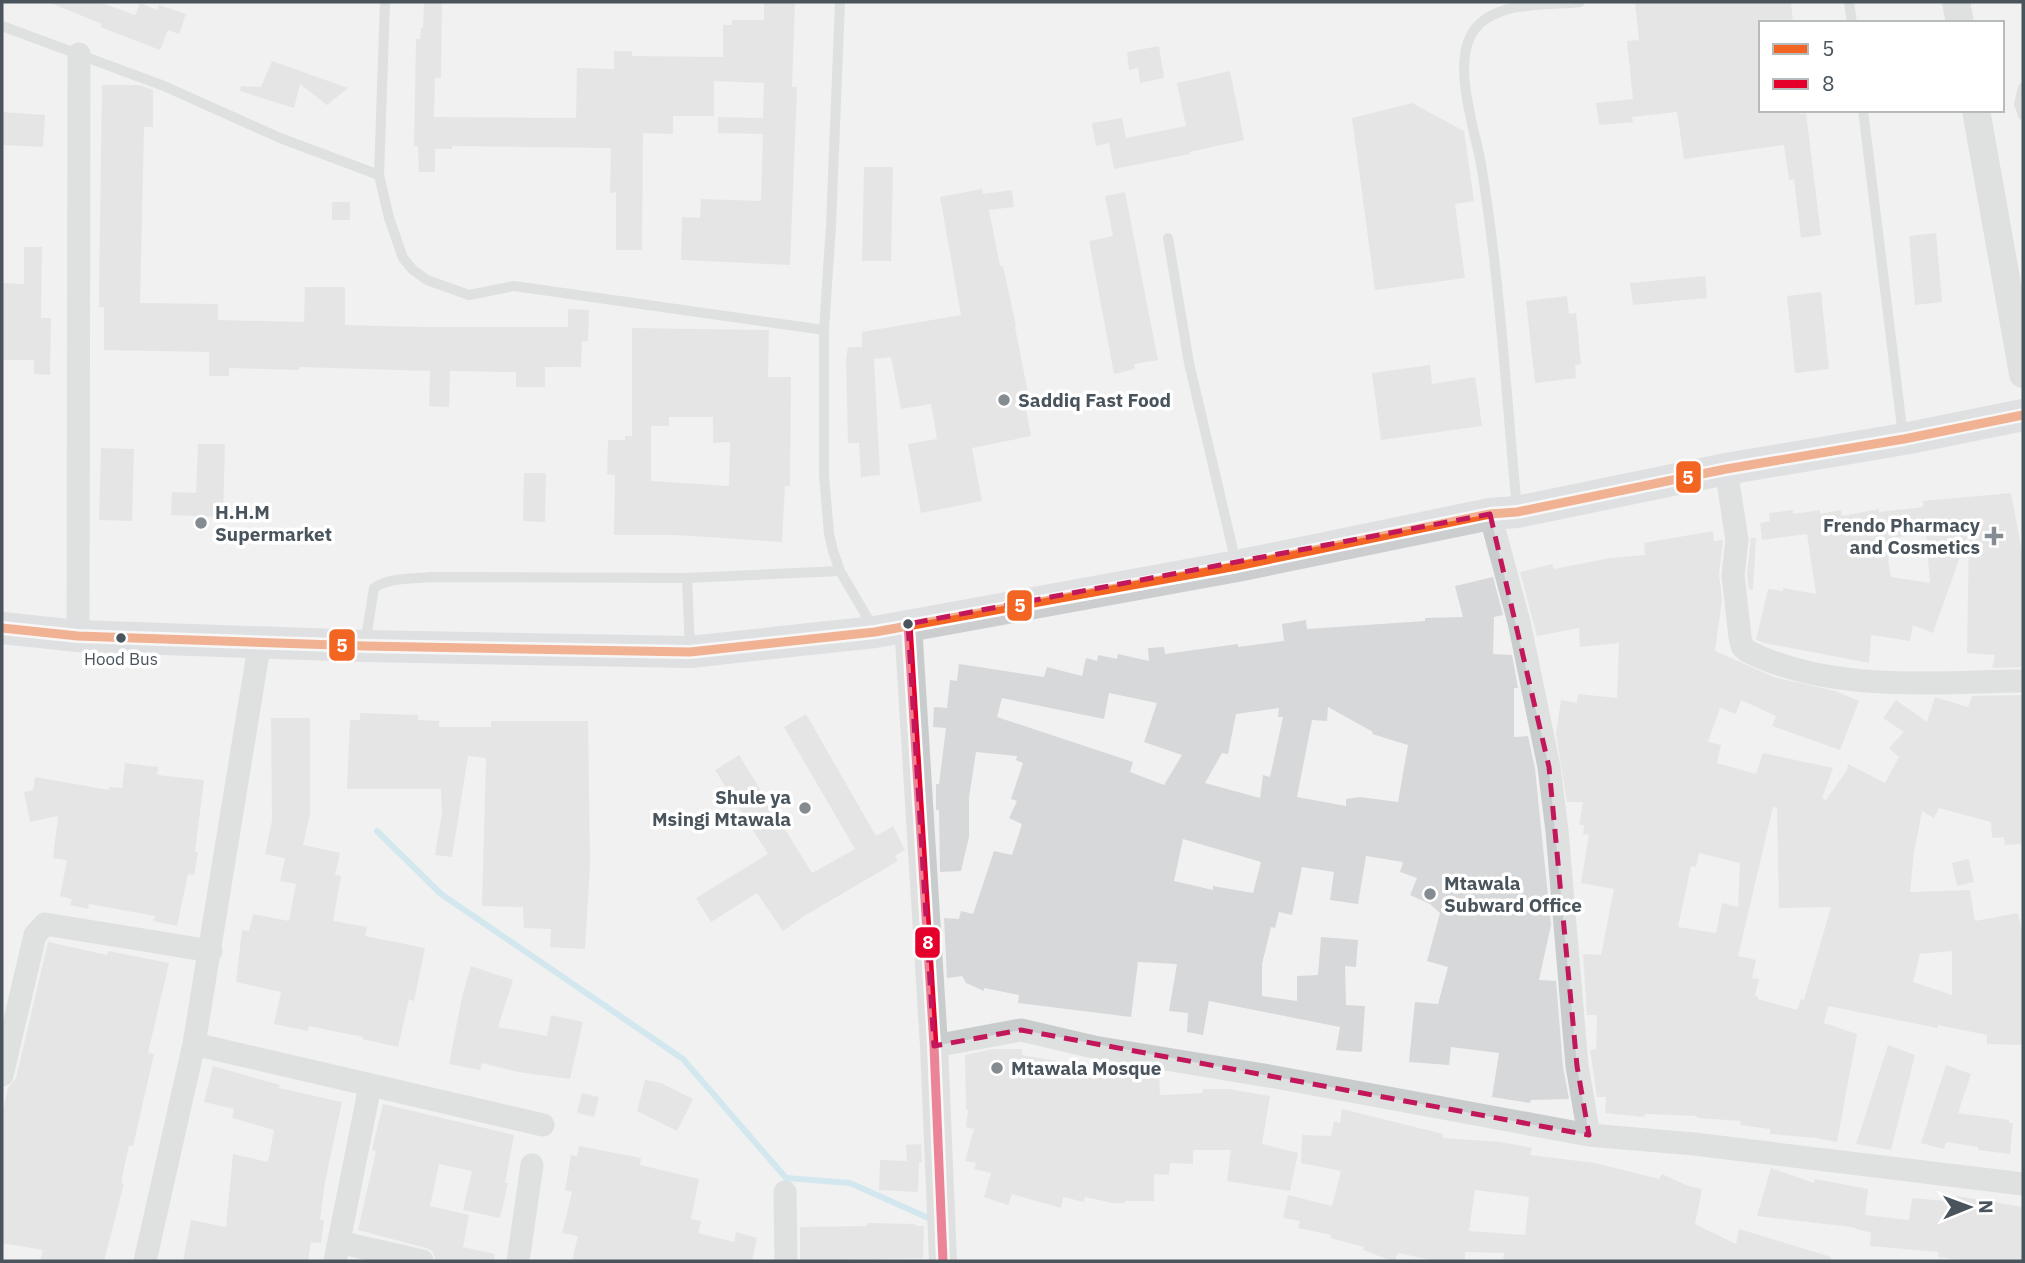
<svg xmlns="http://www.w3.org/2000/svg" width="2025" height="1263" font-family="'IBM Plex Sans',sans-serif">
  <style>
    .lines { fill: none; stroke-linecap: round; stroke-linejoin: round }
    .stream { stroke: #aedeea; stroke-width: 6 }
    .building { fill: #d7d8d9; fill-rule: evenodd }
    .service { stroke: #c9cccd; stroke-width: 10 }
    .minor { stroke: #c9cccd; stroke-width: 23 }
    .tertiary { stroke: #c9cccd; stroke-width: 28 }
    .secondary { stroke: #cbcdcf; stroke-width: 32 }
    .bus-1-casing { stroke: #fff; stroke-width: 14 }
    .bus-2-casing { stroke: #fff; stroke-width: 14 }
    .bus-1 { stroke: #f26522; stroke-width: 9 }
    .bus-2 { stroke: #e4002b; stroke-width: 9 }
    .marked { fill: none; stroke: #c2185b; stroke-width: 5; stroke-dasharray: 14 9; stroke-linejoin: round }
    .poi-dot { fill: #848b91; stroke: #fff; stroke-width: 2.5 }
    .bus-dot { fill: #49545d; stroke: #fff; stroke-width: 2.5 }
    .labels { text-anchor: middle; stroke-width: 7; stroke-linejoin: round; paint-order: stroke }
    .bus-label { font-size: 17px; fill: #49545d; stroke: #fff }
    .poi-label { font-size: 19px; font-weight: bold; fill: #49545d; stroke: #fff; text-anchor: start }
    .line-badge { stroke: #fff; stroke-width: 2.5 }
    .badge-label { font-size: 19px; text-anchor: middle; font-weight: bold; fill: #fff }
  </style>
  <rect width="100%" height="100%" fill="#f1f1f1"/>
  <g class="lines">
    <path class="stream" d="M377,831l64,63 242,165 103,119 64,5 83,37"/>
  </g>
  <path class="building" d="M48,2h51l36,13 5,-12 17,7 2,-5 27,9 -7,20 -11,-4 -8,20 -60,-23 2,-3z
    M424,2h18l-1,76h-6l-1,39 142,1 1,-50 37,1v-18h18v5l91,1v-32h9v-5h32v-18h31l-3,85h5l-7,178 -109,-5 1,-43 18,1 1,-19 60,2 2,-67 -45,-1v-16l45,1 1,-35 -50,-2v35h-41v18l-30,-1 -1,117h-26v-58l-6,1 1,-45 -159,-2v3h-17v23h-16l-1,-26h-4l2,-107h4l1,-11h2z
    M1635,2h156l2,21h-32v87h39v4l6,-1 15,122 -20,3 -7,-59 -5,1 -5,-35 -100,14 -7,-47 -45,5 1,5 -34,3 -3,-22 37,-4 -6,-58 12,-1z
    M1159,46l5,32 -24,5 -2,-15 -9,2 -2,-18z
    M272,61l31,11 45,16 -21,17 -27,-21 -6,24 -54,-17 1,-5 20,1z
    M1230,71l14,69 -55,12 1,2 -76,15 -5,-26 -13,3 -4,-23 30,-5 4,20 60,-12 -9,-43z
    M102,85h38l13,5v37h-9l-4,176 78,1v16l86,2 1,-35h40v38l80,2h143v-18l21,1 -1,31h-6l-1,26h-36v20h-29v-15l-66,-1 -1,36 -20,-1 1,-35 -131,-4v3l-70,-2v8h-20v-24l-105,-2v-43h-5v-16z
    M1412,103l52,28 10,70 -19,3 10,74 -90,12 -23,-172z
    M2,112l43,3 -2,32 -41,-2z
    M864,167h29l-2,94h-29z
    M982,189l1,5 29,-4 2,17 -25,3 11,56h3l13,60 -1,1 13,66 -5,1 8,42 -59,12 10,53 -61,12 -13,-69 29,-5 -6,-35 -30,5 -10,-52 -17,2 6,116 -19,2 -2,-34h-11l-2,-84 2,-12h14v-15l99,-17 -21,-118z
    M1125,192l33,168 -24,4 1,5 -21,5 -25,-133 24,-5 -8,-40z
    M332,202h18v18h-18z
    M1936,233l6,69 -27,3 -6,-69z
    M24,247h18l-1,71h10l-1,57 -16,-1v-14h-32v-77l22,1z
    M1705,276l2,22 -74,7 -3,-22z
    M1821,292l8,77 -34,4 -8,-77z
    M1567,296l2,18 7,-1 5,51 -6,1 1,13 -41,5 -9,-82z
    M632,328l137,2 -1,47h23l-1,109h-5l-3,56 -107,-7h-61l1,-60 -8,-1 1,-34h17v-4h7zM669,417h44v26l17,-1 -1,44 -78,-5v-55h18z
    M1430,365l2,19 43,-7 7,49 -101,14 -9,-67z
    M198,444h27l-2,73 -52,-2 1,-23 24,1z
    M101,448l33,1 -2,72 -33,-1z
    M524,473h22l-1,49 -22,-1z
    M2011,493l12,64v110l-31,1 3,-13 -28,-2 2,-122 -36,102 -20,-8 -3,16 -39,-6 -2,28 -104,-20 -9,-3 12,-51 15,2v-3l33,6 -9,-60 -45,6 -2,-17 10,-2 -1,-8 24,-3v4l27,-4v4l21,-4 1,6 37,-7v3l44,-5v-6zM1926,534l4,49 -39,-6 -3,-16 3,-23z
    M1713,531l1,10 9,-1 -4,34 3,25 -7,52 59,26 61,14 24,10 -19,49 -68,-24 4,-10 -35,-16 -5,14 -16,-6 -12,34 13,3 -4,18 39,11 7,-21 70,15 -11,30 4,2 21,-30 1,-6 37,19 14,-26 -10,-9 15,-16 -21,-14 13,-18 31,22 8,-25 33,10 4,-11 51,-1v149l-18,1 -1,-8 -12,1 -1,-16 -52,-14 -5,10 -12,-7 -8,41 -4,40 60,-2 5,31 43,-8 5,24v108l-36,-1v-9l-49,-10 -1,3 -109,-22 -4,17 33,11 -20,108 -21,-4 -46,-4v-5l-30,-4 1,-4 -44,-3v-2l-51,-2 -3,3 -38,-4 1,-16h-9l-7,-47 6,-1 1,-34h-10l-4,-61 18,1 13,-66 -33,-6 8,-48 -6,-1 1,-9h-5l4,-23h-16l-11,-68 5,-34 16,3 1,-9 39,4 2,-55 -39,4 -1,-19 -42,8 -17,-64 32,-8 2,5 56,-11 35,-3 -1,-12zM1773,807l4,1 2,100 52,-1 -27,93 -3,-1 -4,11 -39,-11v-3h-3l4,-17 -7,-1 4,-18 -18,-4zM1699,853l41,10 -2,44 -16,-4 -6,30 -38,-6 13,-61 5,1zM1952,951v44l-39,-13 7,-28z
    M1751,538h5l-3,52 -4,-1 -2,-14z
    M1493,577l10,38 -9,2 -1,37 19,1 6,33h-4v49l14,-1 7,33 16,156 -12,55 17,1 7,86 6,32 -38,1 -1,3 -38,-6 7,-44 -48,-6 -2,18 -40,-3 6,-60 23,2 10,-37 -21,-6 13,-48 -10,-9 -20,-9 7,-17 -17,-6 3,-10 -37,-6 -8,48 -28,-4 4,-28 -32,-5 -10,48 -13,-3 -4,16 -4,-1 -9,37v32l35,5v-25l21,-1 3,-38 37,3 -2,27 -11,-1 1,39 19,1 -3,45 -2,1 -24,-2 4,-23 -131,-26 -6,34 -16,-3 1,-19 -19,-2 8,-47 -39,-2 -7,55 -113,-14 1,-8 -35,-7v3l-18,-8 -4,-7 -15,2 -3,-60 15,1 2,-8 12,3 21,-63 18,4 10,-31 -13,-6 8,-17 -6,-2 12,-36 -7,-3 1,-4 -41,-4 -7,46v39l-8,34 -21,1 -1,-62h-3v-26h3l7,-56 -13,-1 1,-20 13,1 3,-28 7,1 2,-17 85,13 3,-10 35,9 4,-18 11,3 1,-6 19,4 1,-5 31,7 -1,-13 16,-1 1,7 73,-10v3l46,-6 -2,-17 24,-4 1,9 118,-8v-3l38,-1 -8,-31zM1109,693l48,10 -13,39 38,13 -18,30 -34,-13 3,-10 -136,-45 5,-19 102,21zM1328,707l45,25 -1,2 36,11 -10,57 -38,-5 -14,2v7l-49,-9 15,-77 15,1zM1279,708l-1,9h5l-13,60 -7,-2 -3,23 -55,-15 17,-30 6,1 8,-40zM1183,839l78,23 -8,31 -40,-7v4l-39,-9z
    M360,713l58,2v5l21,1v6h52v-6h97l2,143 -5,85 -35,-2 1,-18 -27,-1 -1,-21 -41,-1 4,-148 -18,-2 -16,101 -17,-2 7,-42 -1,-24h-94l3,-69h10z
    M806,714l70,122 17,-10 12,24 -10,6 3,5 -94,55 -21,15 -26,-38 -46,29 -15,-24 72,-44 -53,-84 24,-15 73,118 43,-24 -71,-122z
    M271,718h39v96l-7,31 37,8 -5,22 6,1 -8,45 34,6 -2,9 60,12 -11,53 -5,-2 -11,48 -36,-8 1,-2 -54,-11 -1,5 -34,-7 7,-32 -45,-10 6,-52 7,1 4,-17 36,7 7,-37 -16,-3 5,-23 -20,-4 7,-34z
    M125,763l33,4 -1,8 47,5 -9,72h3l-4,23 -6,-1 -11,52 -24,-5 2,-5 -66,-12 -1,5 -18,-4 2,-6 -12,-3 7,-36 -14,-2 5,-42 -28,6 -6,-30 9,-2 2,-13 74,13v-3l13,1z
    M1969,859l5,23 -17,4 -5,-23z
    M48,942l59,13 1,-4 61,12 -21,90 6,1 -21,92 -4,-1 -8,38 3,1 -20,77h-64l3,-11 -41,-7v-128l6,-27 8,-10z
    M471,966l42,14 -15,47 49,9 4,-21 32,7 -13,57 -52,-7 -36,-9 -2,7 -31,-6 13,-67z
    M1888,1045l27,10 -24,95 -35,-6z
    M993,1049h29v6l74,13 42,1 21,3 1,23 43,-2v-4h25l42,7 -8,48 36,9 -8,38 -63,-10 4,-31h-38v14l-23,-1 -1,12 -15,-1v27h-29v2h-12l-28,-6 -1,5 -21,-5 -2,11 -49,-14 -4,11 -24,-8 7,-24 -17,-4 2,-6 -11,-2 9,-32 -8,-2 2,-17h-2l-1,-55z
    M1946,1065l25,9 -13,39 51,7v3h4l-3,31 -32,-4v-3l-32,-5 -2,7 -23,-6z
    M213,1066l67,19 -1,3 63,14 -17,80 -5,38h4l-3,23 -10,-1 -3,19h-125l8,-41 35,7 7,-73 35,8 6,-32 -42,-12 2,-9 -30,-7z
    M645,1080l16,3 32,16 -16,32 -40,-20z
    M582,1093l17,4 -5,20 -17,-4z
    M383,1104l131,31 -9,48h3l-8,35 -37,-8 9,-39 -33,-7 -9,42 39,9 -6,32 32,7 -1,7h-58l-4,-10 -6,-3 -68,-18 18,-79 -4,-1z
    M1342,1109l101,25v4l58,4 31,6 -2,7 65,8 64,16 3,-5 24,11 16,4 -7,35 41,20 3,-15 92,28 -1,4h-327l1,-8 -39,-1v9h-29l-38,-8 -3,8h-3l-29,-11 1,-3 -34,-9 1,-3 -33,-7 2,-7 -17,-3 5,-23 44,11 9,-35 -40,-8 1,-28 29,1 3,-15 6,2zM1475,1190l54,7 -4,38 -56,-4z
    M921,1144l1,18h-3l-1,30 -39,-2 1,-30 27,1 -1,-16z
    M579,1146l62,12 -1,7 59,14 -8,40 10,2 -3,12 36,9 2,-10 21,6 -5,23h-180l6,-25 -16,-3 10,-41 -7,-2 6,-35 6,1z
    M1771,1168l43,15 1,-4 53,10 -3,26 44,5 3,-22 45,4v-6l66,11v54h-56l-29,-4v-5l-68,-6 1,-13 -20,-6 -94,-11z
    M867,1223l49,1v2h8l-1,32 -123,3v-34l67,-1z"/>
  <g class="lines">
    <path class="service" d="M385,2l-6,173 10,43 14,40 10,12 14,10 42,15 45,-9 310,44
      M840,2l-9,223 -7,105v145l5,59 4,17 7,20 34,58
      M1849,2l3,21
      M2,26l162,60 116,52 99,37
      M2023,88l-4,16 4,11
      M1863,110l40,326
      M1168,238l21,125 47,200
      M1517,509c-11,-114 -17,-231 -36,-345 -6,-35 -31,-103 -6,-135 23,-29 71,-23 105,-27
      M687,578l3,71
      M365,644l9,-56c16,-11 38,-9 57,-11l256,1 153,-7"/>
    <path class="minor" d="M1726,469l11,71 -4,35 7,62 2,9 5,5c84,42 185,31 276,30
      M1490,514l29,108 30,145 8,64 20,235 12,69
      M78,636l1,-582
      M194,1044l349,81
      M934,1046l87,-16 73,17 181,30 314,58 105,9 329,40
      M2,1075l33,-140 10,-11 166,27
      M785,1192l1,69
      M339,1242l83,19
      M145,1261l49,-217 66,-403
      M335,1261l35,-175
      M518,1261l14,-96"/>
    <path class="tertiary" d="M1956,2l4,21
      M1976,110l47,264
      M908,624l26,422 9,215"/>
    <path class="secondary" d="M2,628l76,8 287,10 325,6 185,-20 362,-66 253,-52 27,-2 209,-43 178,-30 119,-24"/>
    <defs>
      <path id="bus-1" d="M2,628l76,8 287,10 325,6 185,-20 362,-66 253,-52 27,-2 209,-43 178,-30 119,-24"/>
      <path id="bus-2" d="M908,624l26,422 9,215"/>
    </defs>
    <use href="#bus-1" class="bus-1-casing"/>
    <use href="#bus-2" class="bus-2-casing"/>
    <use href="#bus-1" class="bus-1"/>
    <use href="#bus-2" class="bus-2"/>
  </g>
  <path d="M0 0H2025V1263H0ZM1490,514l59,253 28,299 12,69 -568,-105 -87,16 -26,-422z" fill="#f1f1f1" fill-opacity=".55" fill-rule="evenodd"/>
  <path class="marked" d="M1490,514l59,253 28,299 12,69 -568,-105 -87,16 -26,-422z"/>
  <g class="poi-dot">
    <circle cx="1004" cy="400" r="7"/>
    <circle cx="201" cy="523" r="7"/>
    <path d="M1990.5 525.5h7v7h7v7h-7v7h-7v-7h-7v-7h7z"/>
    <circle cx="805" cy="808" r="7"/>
    <circle cx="1430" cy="894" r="7"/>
    <circle cx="997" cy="1068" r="7"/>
  </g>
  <g class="bus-dot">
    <circle cx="908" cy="624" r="6"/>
    <circle cx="121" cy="638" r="6"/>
  </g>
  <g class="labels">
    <g class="bus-label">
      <text x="121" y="665">Hood Bus</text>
    </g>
    <g class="poi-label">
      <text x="1018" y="407">Saddiq Fast Food</text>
      <text x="215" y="519">H.H.M<tspan x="215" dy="22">Supermarket</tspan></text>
      <text x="1980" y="532" text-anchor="end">Frendo Pharmacy<tspan x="1980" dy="22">and Cosmetics</tspan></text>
      <text x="791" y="804" text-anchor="end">Shule ya<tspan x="791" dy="22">Msingi Mtawala</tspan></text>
      <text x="1444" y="890">Mtawala<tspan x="1444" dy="22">Subward Office</tspan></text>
      <text x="1011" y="1075">Mtawala Mosque</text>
    </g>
  </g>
  <g class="line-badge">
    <rect x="1675" y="460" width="27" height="34" rx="7" fill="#f26522"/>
    <rect x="1006" y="589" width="27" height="33" rx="7" fill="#f26522"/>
    <rect x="328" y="628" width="28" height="34" rx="7" fill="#f26522"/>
    <rect x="914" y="926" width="27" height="33" rx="7" fill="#e4002b"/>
  </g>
  <g class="badge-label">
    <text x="1688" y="484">5</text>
    <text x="1020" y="612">5</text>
    <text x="342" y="652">5</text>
    <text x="928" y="949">8</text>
  </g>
  <rect width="2025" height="1263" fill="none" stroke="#49545d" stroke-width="7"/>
  <rect x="1759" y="21" width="245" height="91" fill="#ffffff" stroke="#b6bbbe" stroke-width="2"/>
  <rect x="1773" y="44" width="35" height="10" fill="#f26522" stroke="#b6bbbe" stroke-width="2"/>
  <text x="1822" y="56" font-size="21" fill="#49545d">5</text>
  <rect x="1773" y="79" width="35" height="10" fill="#e4002b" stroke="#b6bbbe" stroke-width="2"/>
  <text x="1822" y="91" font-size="21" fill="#49545d">8</text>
  <g transform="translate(1969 1207) rotate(89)" stroke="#ffffff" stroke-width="5" paint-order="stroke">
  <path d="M0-5L12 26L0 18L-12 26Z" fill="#49545d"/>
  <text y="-10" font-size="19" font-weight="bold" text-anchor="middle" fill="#49545d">N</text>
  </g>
</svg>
